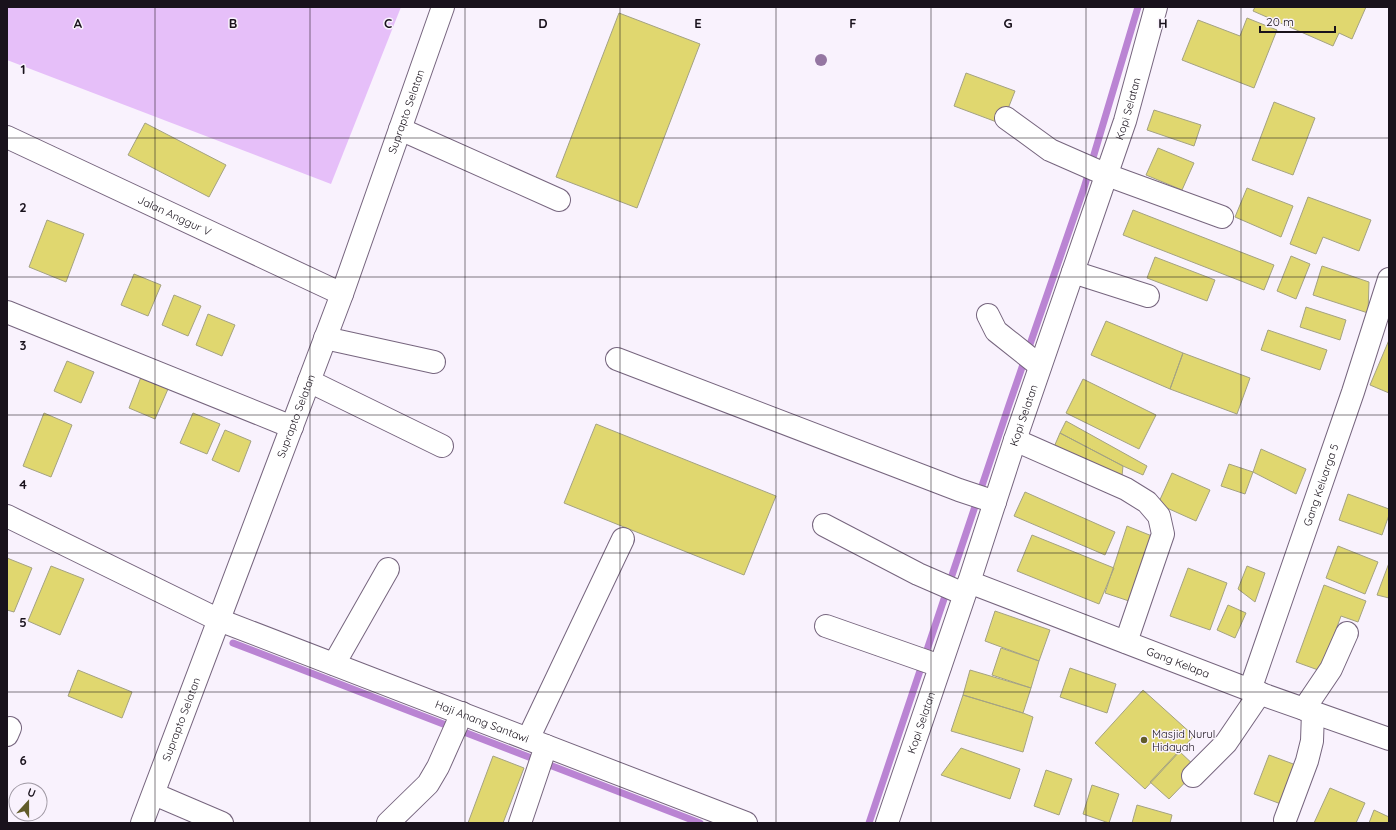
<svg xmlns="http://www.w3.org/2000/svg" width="1396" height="830" font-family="Quicksand,sans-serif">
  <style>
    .green { fill: #e6bff9 }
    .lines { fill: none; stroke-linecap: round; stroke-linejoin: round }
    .stream { stroke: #ba84d3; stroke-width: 7 }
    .building { fill: #e0d76f; stroke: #a4a282 }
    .minor-casing { stroke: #76657e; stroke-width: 24 }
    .minor { stroke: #fff; stroke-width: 22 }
    .tree { fill: #9576a2 }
    .grid { fill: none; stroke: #19121c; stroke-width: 1; stroke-opacity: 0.55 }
    .poi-dot { fill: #615c29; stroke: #f9f2fd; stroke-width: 1.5 }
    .labels { text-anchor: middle; stroke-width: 3; stroke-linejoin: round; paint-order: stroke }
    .street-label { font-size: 11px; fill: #19121c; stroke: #f9f2fd }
    .poi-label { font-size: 11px; fill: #19121c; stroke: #f9f2fd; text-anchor: start }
    .grid-label { font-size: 13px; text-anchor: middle; font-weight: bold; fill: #19121c; stroke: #f9f2fd; stroke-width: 3; stroke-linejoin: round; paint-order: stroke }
  </style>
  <rect width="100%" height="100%" fill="#f9f2fd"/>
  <path class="green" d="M7,7h394l-70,177 -324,-124z"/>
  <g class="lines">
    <path class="stream" d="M233,643l467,180
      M869,823l140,-418 75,-217 54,-181"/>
  </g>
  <path class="building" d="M1255,7h111l-14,32 -13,-6 -6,13 -80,-35z
    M619,13l81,31 -63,164 -81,-31z
    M1247,18l30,12 -23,58 -72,-28 16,-40 42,16z
    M966,73l49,18 -13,33 -48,-18z
    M1274,102l41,16 -22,57 -41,-15z
    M1154,110l47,15 -7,21 -47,-16z
    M145,123l81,42 -17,32 -81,-42z
    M1158,148l36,15 -12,27 -36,-15z
    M1247,188l46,18 -12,31 -46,-20z
    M1308,197l63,23 -12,31 -36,-14 -7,17 -26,-10z
    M1133,210l141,55 -10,25 -141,-55z
    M47,220l37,14 -18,48 -37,-15z
    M1291,256l19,8 -14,35 -19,-8z
    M1155,257l60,23 -8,21 -60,-23z
    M1322,266l47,16 -1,31 -55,-18z
    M134,274l27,11 -13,31 -27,-11z
    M174,295l27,11 -13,30 -26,-11z
    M1306,307l40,13 -6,20 -40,-13z
    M208,314l27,11 -13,31 -26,-11z
    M1106,321l77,32 -13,36 -79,-34z
    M1268,330l59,20 -7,20 -59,-20z
    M1389,340v53l-19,-8z
    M1183,353l67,25 -13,36 -67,-25z
    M67,361l27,11 -13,31 -27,-12z
    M141,377l27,12 -13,30 -26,-11z
    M1083,379l73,36 -17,34 -73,-36z
    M44,413l28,12 -21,52 -28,-11z
    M193,413l27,11 -13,30 -27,-11z
    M1066,421l81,45 -4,9 -20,-9 -63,-33z
    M596,424l180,72 -32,79 -180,-72z
    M225,430l26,11 -12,31 -27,-12z
    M1060,433l63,33 -1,10 -68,-29z
    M1261,449l45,20 -10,25 -43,-22z
    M1229,464l24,8 -8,22 -24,-8z
    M1172,473l38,17 -14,31 -38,-17z
    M1025,492l90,40 -10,23 -91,-39z
    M1348,494l41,15v6l-7,20 -43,-15z
    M1127,526l25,10 -17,67 -30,-10z
    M1032,535l82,33 -15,36 -82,-33z
    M1338,546l40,16 -13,32 -39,-16z
    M7,558l25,10 -18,44 -7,-2z
    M1389,563v35l-12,-3z
    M51,566l33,13 -24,56 -32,-14z
    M1247,566l18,7 -10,29 -17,-13z
    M1188,568l39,15 -17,47 -40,-14z
    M1324,585l42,16 -8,21 -17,-6 -20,55 -25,-9z
    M1228,605l18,8 -11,25 -18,-8z
    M995,611l55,19 -11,31 -54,-20z
    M1001,648l38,13 -8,27 -39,-13z
    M1070,668l46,16 -9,29 -47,-16z
    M78,670l54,22 -10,26 -54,-22z
    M970,670l61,18 -8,25 -60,-18z
    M1143,690l51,46 -49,53 -50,-46z
    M963,695l60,18 10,4 -10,35 -72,-21z
    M961,748l59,21 -10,30 -69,-24z
    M1179,751l19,18 -29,30 -19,-17z
    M1269,755l27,10 -15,39 -27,-10z
    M493,756l31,12 -21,55h-35z
    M1046,770l26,9 -13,36 -25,-9z
    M1092,785l27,9 -10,29 -26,-9z
    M1330,788l35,15 -9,20h-42z
    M1137,805l35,10 -2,8h-38z
    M1374,810l15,7v6h-20z"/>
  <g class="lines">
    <defs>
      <g id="minor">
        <path d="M1006,118l44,32 57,25 115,42"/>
        <path d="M400,129l159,71"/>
        <path id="s1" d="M7,137l335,157"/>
        <path d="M1073,272l75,24"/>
        <path d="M7,312l285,115"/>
        <path d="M988,315l8,16 44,35"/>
        <path d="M325,338l109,24"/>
        <path d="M617,359l342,131 36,12"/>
        <path d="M309,381l133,65"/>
        <path d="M1015,440l111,49 21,13 12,14 4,18 -37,108"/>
        <path id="s2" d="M7,516l212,104 527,203"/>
        <path d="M824,525l94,49 46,20"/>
        <path id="s3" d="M969,582l281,108 139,49"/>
        <path d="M826,626l114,40"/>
        <path d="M334,664l54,-95"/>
        <path id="s4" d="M1250,690l103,-298 36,-113"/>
        <path d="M1304,709l27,-40 16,-36"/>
        <path d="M7,735l3,-7"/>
        <path d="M528,739l95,-200"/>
        <path d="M1193,776l33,-33 34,-50"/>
        <path d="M154,794l68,29"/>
        <path d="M1285,820l22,-59 5,-20 1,-29"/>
        <path id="s5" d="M142,823l200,-529 101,-287"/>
        <path d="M388,823l40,-39 10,-17 24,-54"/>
        <path d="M520,823l26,-77"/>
        <path id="s6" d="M887,823l82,-241 46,-142 110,-319 31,-114"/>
      </g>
    </defs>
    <use href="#minor" class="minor-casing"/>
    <use href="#minor" class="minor"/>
  </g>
  <circle class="tree" cx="821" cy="60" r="6"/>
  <path class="grid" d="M155,7v816M310,7v816M465,7v816M620,7v816M776,7v816M931,7v816M1086,7v816M1241,7v816M7,138h1382M7,277h1382M7,415h1382M7,553h1382M7,692h1382"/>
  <circle class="poi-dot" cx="1144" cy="740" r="4"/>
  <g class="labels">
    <g class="street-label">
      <text dy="4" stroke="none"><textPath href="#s6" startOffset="754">Kopi Selatan</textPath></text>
      <text dy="4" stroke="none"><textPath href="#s5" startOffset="759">Suprapto Selatan</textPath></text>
      <text dy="4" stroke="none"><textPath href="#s1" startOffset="185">Jalan Anggur V</textPath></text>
      <text dy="4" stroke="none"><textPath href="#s5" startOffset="435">Suprapto Selatan</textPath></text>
      <text dy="4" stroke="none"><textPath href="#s6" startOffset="430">Kopi Selatan</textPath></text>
      <text dy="4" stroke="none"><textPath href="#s4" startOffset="217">Gang Keluarga 5</textPath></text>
      <text dy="4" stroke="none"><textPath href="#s3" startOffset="224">Gang Kelapa</textPath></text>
      <text dy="4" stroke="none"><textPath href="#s5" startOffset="111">Suprapto Selatan</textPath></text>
      <text dy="4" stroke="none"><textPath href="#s2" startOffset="518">Haji Anang Santawi</textPath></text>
      <text dy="4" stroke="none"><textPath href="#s6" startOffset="106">Kopi Selatan</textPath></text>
    </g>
    <g class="poi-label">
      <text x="1152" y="738">Masjid Nurul<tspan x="1152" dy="13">Hidayah</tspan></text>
    </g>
  </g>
  <g class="grid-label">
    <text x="78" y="28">A</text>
    <text x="233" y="28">B</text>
    <text x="388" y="28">C</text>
    <text x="543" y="28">D</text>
    <text x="698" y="28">E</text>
    <text x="853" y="28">F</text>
    <text x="1008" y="28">G</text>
    <text x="1163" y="28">H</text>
    <text x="23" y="74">1</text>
    <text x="23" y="212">2</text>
    <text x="23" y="350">3</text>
    <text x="23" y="489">4</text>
    <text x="23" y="627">5</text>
    <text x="23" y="765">6</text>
  </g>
  <rect width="1396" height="830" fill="none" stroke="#19121c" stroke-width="16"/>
  <g transform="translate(28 802) rotate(21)"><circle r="19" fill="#f9f2fd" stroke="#9f98a3"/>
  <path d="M0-3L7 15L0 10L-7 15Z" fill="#615c29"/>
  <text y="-6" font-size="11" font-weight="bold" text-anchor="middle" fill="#19121c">U</text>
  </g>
  <path d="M1260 26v6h75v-6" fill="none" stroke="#19121c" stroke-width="2"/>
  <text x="1266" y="26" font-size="12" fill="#19121c" stroke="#f9f2fd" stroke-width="3" paint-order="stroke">20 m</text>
</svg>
